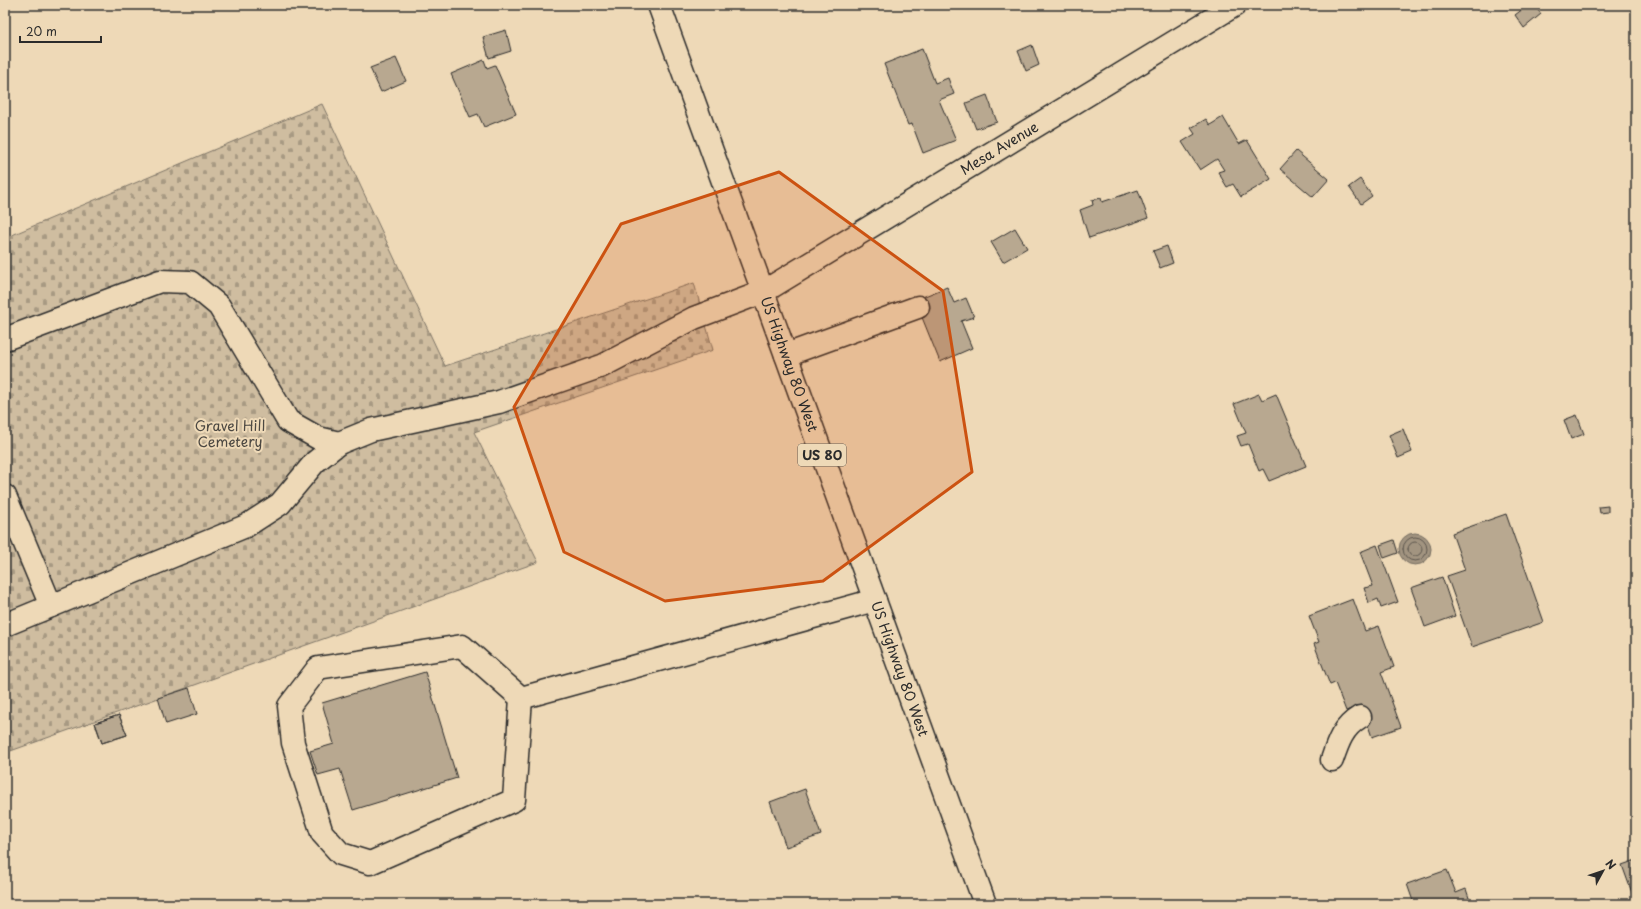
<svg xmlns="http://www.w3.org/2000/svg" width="1641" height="909" font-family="'Playpen Sans',sans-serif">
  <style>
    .cemetery { fill: url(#cemetery-stones); stroke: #7d7466 }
    .water { fill: #a29480; stroke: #726a5e }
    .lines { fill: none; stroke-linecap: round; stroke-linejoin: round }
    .shore { stroke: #5b554d; stroke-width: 1 }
    .building { fill: #b8a890; stroke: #2b2b2b }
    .minor-casing { stroke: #2b2b2b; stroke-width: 25 }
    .major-casing { stroke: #2b2b2b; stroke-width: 25 }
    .minor { stroke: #eed9b7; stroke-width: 22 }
    .major { stroke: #eed9b7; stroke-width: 22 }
    .marked { fill: #cc5211; fill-opacity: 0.2; stroke: #cc5211; stroke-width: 3; stroke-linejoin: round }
    .labels { text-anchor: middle; stroke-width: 4; stroke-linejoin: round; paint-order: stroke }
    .shield { fill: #eed9b7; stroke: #665f55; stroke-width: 1 }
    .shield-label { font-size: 13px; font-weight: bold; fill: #2b2b2b }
    .street-label { font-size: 14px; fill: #2b2b2b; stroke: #eed9b7 }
    .park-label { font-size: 14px; fill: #4c4842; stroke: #eed9b7 }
  </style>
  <defs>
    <pattern id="cemetery-stones" width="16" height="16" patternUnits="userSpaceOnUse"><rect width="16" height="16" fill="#cfbda0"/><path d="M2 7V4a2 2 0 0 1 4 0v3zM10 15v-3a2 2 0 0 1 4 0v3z" fill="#a89a83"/></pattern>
  </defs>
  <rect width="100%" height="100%" fill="#eed9b7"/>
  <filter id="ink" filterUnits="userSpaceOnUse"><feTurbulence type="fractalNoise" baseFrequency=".025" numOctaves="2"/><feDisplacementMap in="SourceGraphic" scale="8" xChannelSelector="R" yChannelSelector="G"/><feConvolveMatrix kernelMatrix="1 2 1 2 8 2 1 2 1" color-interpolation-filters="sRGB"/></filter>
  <g filter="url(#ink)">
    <path class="cemetery" d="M322,104l123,262 249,-83 19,67 -239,82 64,130 -533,191v-515z"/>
    <path class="water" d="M1399 549a16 16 0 1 1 32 0a16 16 0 1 1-32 0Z"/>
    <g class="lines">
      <path class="shore" d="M1403 549a12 12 0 1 1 24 0a12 12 0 1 1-24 0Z
        M1408 549a7 7 0 1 1 14 0a7 7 0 1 1-14 0Z"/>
    </g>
    <path class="building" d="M1528,5h6l7,9 -17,14 -9,-13z
      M506,30l5,21 -22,7 -6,-21z
      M1032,45l7,20 -13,6 -8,-20z
      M922,49l13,34 13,-5 6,16 -15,6 17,40 -33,13 -11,-29 -4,1 -24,-61z
      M396,58l10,23 -25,11 -11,-24z
      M484,60l3,8 8,-3 21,49 -32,13 -6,-13 -8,3 -19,-43z
      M987,95l10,27 -21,7 -10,-26z
      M1223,117l16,27 8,-4 24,39 -30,18 -8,-13 -6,3 -9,-15 6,-2 -7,-11 -17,11 -18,-28 13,-8 -4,-6 15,-9 4,6z
      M1296,151l33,28 -16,18 -33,-28z
      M1360,179l12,17 -11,8 -12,-17z
      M1138,190l10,28 -59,20 -9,-28 13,-5 -1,-5 9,-2 1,4z
      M1015,228l12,20 -24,14 -12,-20z
      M1167,246l6,17 -13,5 -7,-17z
      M947,287l7,16 12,-5 8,19 -13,4 11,27 -32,14 -25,-62z
      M1259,394l3,6 14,-6 30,72 -37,15 -6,-12 -4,2 -11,-27 -7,2 -4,-10 9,-3 -12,-29z
      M1577,415l7,19 -13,5 -7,-19z
      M1403,429l9,23 -14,6 -9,-23z
      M1608,506v6l-8,1 -1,-6z
      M1506,514l38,108 -72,25 -25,-71 18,-6 -13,-37z
      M1394,540l4,13 -14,5 -4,-13z
      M1377,545l21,57 -17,6 -3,-9 -9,4 -5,-15 9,-2 -13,-34z
      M1442,577l13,39 -30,11 -14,-39z
      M1353,599l12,32 14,-5 15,41 -13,5 20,55 -29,10 -11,-32 -15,6 -11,-28 -5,2 -16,-41 5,-2 -10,-26z
      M425,672l32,106 -104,32 -13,-41 -22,6 -8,-24 24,-7 -12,-41z
      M189,688l8,26 -31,10 -8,-26z
      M119,715l8,20 -25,8 -7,-20z
      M119,715l8,20 -25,8 -7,-20z
      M805,789l16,46 -35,12 -16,-45z
      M1636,860v44l-14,-39z
      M1447,870l9,23 10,-4 5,15h-57l-7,-20z"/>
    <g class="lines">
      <defs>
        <g id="minor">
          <path d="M5,339l155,-58 30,1 29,24 69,115 30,17 21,5"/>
          <path d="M786,355l132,-48"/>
          <path d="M5,496l46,110"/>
          <path id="s1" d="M5,625l241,-99 34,-22 35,-42 24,-19 32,-13 128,-28 103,-36 92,-48 69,-26 472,-287"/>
          <path d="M462,646l59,52 -7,102 -144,63 -29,-9 -19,-21 -29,-90 -4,-37 29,-38z"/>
          <path d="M521,698l354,-98"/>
          <path d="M1332,760c6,-18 11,-33 28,-43"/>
        </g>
        <g id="major">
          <path id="s2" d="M659,5l326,899"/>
        </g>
      </defs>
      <use href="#minor" class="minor-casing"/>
      <use href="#major" class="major-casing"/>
      <use href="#minor" class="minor"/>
      <use href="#major" class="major"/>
    </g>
  </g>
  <path class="marked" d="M779,172l164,119 29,181 -149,109 -158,20 -101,-49 -50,-145 107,-183z"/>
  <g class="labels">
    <rect class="shield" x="798" y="444" width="48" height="22" rx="3"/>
    <g class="shield-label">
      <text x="822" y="460">US 80</text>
    </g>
    <g class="street-label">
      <text dy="5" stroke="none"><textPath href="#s1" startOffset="1115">Mesa Avenue</textPath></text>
      <text dy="5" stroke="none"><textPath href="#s2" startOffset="382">US Highway 80 West</textPath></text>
      <text dy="5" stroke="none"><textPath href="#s2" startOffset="706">US Highway 80 West</textPath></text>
    </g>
    <g class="park-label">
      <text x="230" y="431">Gravel Hill<tspan x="230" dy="16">Cemetery</tspan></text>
    </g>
  </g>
  <rect width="1641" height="909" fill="none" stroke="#eed9b7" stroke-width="20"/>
  <rect x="10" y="10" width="1621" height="889" fill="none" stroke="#2b2b2b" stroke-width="1.5" filter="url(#ink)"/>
  <g transform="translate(1603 871) rotate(50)" stroke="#eed9b7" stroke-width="3" paint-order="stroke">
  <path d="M0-3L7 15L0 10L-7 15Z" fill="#2b2b2b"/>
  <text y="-6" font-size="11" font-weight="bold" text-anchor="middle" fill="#2b2b2b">N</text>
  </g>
  <path d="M20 36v6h81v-6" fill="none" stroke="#2b2b2b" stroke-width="2"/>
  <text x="26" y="36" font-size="12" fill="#2b2b2b" stroke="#eed9b7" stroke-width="3" paint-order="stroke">20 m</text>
</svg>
